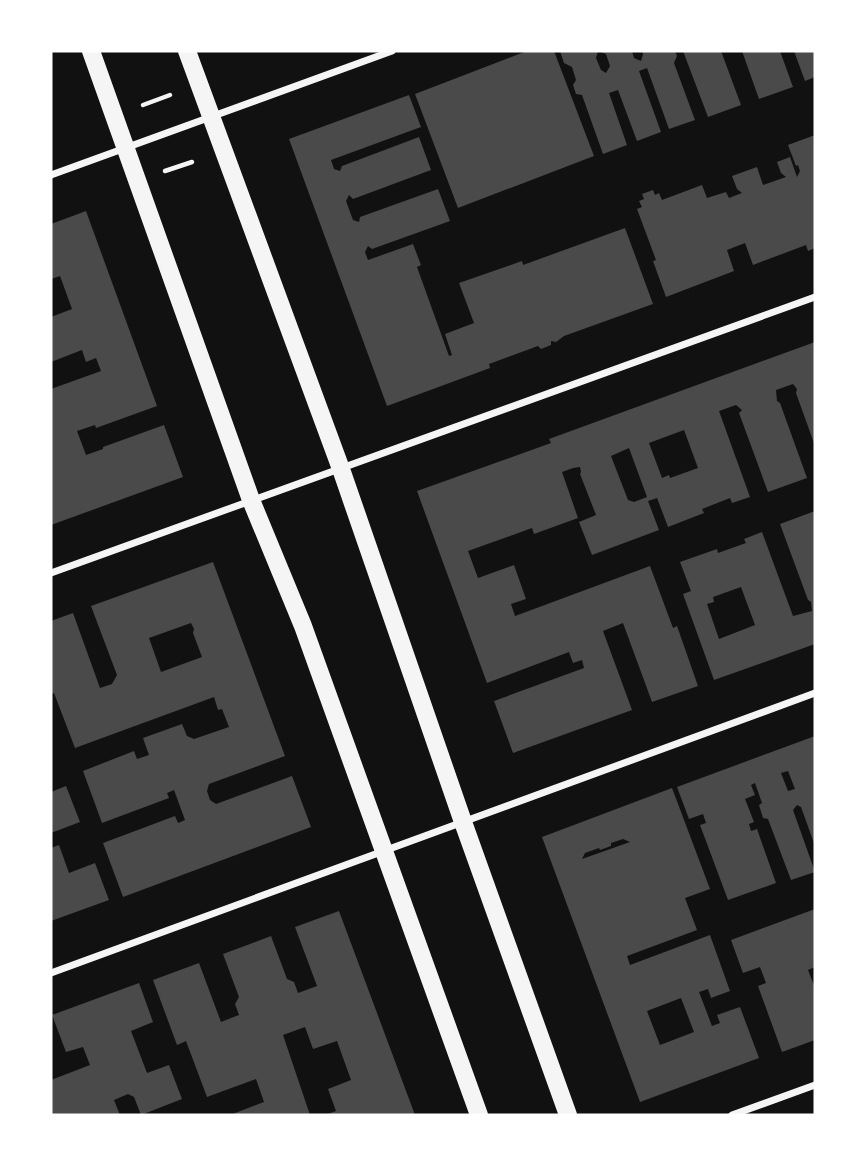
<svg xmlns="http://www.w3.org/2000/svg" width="866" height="1166" font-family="Roboto,sans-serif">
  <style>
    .building { fill: #4a4a4a; fill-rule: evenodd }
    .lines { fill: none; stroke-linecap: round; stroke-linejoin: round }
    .path { stroke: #f5f5f5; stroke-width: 4.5 }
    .minor { stroke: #f5f5f5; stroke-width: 7 }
    .primary { stroke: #f5f5f5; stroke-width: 18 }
  </style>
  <rect width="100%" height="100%" fill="#111"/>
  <path class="building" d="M527,51h27l40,105 -136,52 -43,-114z
    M560,51h38l-2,7 5,12 5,3 4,-7 -4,-12 -8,-3h34l2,7 7,3 2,-7 -1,-3h33l2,5 -3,7 21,57 -26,9 -22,-61 -8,3 22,61 -24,9 -19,-51 -9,3 18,52 -24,9 -21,-59 -6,-1 -3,-9 3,-5 -4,-13 -8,-4z
    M683,51h38l20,54 -33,12z
    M742,51h38l13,36 -34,12z
    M794,51h21v26l-10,4z
    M409,95l12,32 -90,33 3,9 6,2 2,-5 77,-29 12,33 -78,29 -4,-4 -3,6 7,19 6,2 1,-5 78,-28 12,32 -78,28 -4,-3 -3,6 3,8 45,-16 8,21 -4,2 32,89 3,-1 -7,-21 29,-11 -15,-40 63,-22 1,4 102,-37 28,76 -89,32 -8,6 -5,-1v4l-10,4 -3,-3 -49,18 1,4 -103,38 -98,-267z
    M815,135v113l-7,3 -2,-6 -53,20 -8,-22 -18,7 7,21 -68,26 -13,-36 3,-1 -19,-51 5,-2 -3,-6 5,-2 -2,-5 11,-4 2,5 4,-2 3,7 40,-15 5,13 19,-6 3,6 13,-5 -5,-4 -5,-13 25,-9 6,18 23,-8 -5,-4 -4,-11 13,-5 7,20 3,-6 -2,-6 -2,1 -8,-21z
    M86,211l71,195 -61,22 -1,-3 -18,6 9,24 17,-6v-2l61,-22 19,52 -132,48v-136l50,-18 -5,-13 -10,4 -4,-12 -31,12v-45l21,-8 -12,-33 -9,3v-55z
    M815,342v104l-19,-53 1,-4 -4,-5 -17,6 1,11 3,2 27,75 -39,14 -29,-79 3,-3 -6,-5 -17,6 31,86 -18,6 -2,-5 -28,11 2,4 -36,14 -11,-29 -9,3 11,29 -67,25 -13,-33 17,-7 -16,-41 1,-2 -1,-5 -7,1 -11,4 16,46 -44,16 -2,-6 -64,23 10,27 36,-13 12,34 -15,5 4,12 135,-50 23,62 4,-2 21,60 -46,16 -29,-79 -20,8 29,79 -119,43 -19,-52 90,-33 -2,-8 -9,3 -4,-11 -82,31 -70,-192 134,-48 -2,-4zM684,430l14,38 -28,10 -1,-3 -7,3 -13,-35zM629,448l18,49 -13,5 -6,-2 -17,-44z
    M815,511v133l-101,36 -31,-86 8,-3 -11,-29 37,-13 1,4 28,-10 -2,-4 18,-7 31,84 19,-5 -1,-9 -3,-2 -28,-76zM741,587l14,38 -36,14 -12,-35 7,-2 -1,-5z
    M213,562l72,194 -76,28 -2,7 3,9 6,4 76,-28 19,51 -188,70 -20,-54 72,-27 3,7 7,-3 -11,-30 -7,3 2,5 -67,25 -19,-52 51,-20 3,8 12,-4 -6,-17 39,-14 5,12 7,3 35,-12 -7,-18 -4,1 -4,-13 -139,51 -21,-55 -3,1v-73l22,-8 27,75 12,-4 5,-9 -26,-69zM191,623l3,6 -1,4 9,24 -41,15 -12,-34z
    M815,736v110l-14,-39 -4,-2 -4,5 22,62 -24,8 -23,-61 -5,-1 -4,-13 3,-2 -7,-20 -4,2 4,10 -10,4 9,23 -5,2 2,7 6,-2 19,54 -48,17 -28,-75 6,-2 -3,-9 -14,5 -12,-32zM788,771l7,18 -7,2 -7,-18z
    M66,786l14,36 -29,11v-41z
    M672,788l38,101 -25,9 12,32 -70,26 3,9 80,-30 20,56 -19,7 -3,-9 -9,3 13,34 8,-3 -3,-8 23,-8 19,51 -119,44 -98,-265zM623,839l7,3 -48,17 3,-6 14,-5 1,2 11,-4v-3zM681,998l13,34 -34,13 -13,-34z
    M59,845l10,28 26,-10 14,37 -58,21v-73z
    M815,909v58l-7,3 7,18v52l-33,12 -24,-66 8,-3 -6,-16 -17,6 -12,-33z
    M339,911l76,204h-90l11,-4 -8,-22 23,-9 -14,-39 -24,8 -8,-22 -22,8 27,80h-80l34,-13 -8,-23 -49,18 -21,-56 -9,4 -24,-65 46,-17 22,59 10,-4 8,-3 -4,-11 4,-7 -16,-43 48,-18 16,43 7,3 4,11 19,-7 -22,-59z
    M139,983l14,39 -22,9 16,42 22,-8 13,34 -41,16 -7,-18 -6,-3 -14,6 6,15h-69v-35l39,-15 -7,-18 -17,5 -14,-37z"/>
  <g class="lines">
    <path class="path" d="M143,105l27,-10
      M165,171l27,-9"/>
    <path class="minor" d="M51,175l341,-124
      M51,573l764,-276
      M51,973l764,-280
      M732,1115l83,-30"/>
    <path class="primary" d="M91,51l160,449 52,126 176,489
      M187,51l154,418 122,353 105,293"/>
  </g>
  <rect width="866" height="1166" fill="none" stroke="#ffffff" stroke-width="105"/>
</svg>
